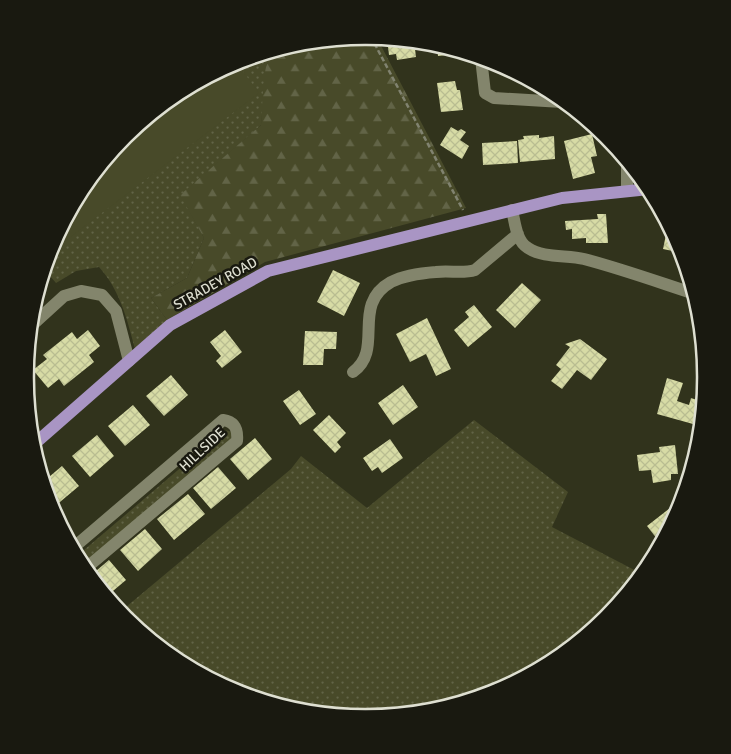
<svg xmlns="http://www.w3.org/2000/svg" width="731" height="754" font-family="Signika,sans-serif">
  <style>
    .grass { fill: url(#grass-dots) }
    .forest { fill: url(#forest-firs) }
    .pitch { fill: #484a29 }
    .building { fill: url(#building-cross-hatch) }
    .lines { fill: none; stroke-linecap: round; stroke-linejoin: round }
    .path { stroke: #818370; stroke-width: 2.5; stroke-dasharray: 5 2.5; stroke-linecap: butt }
    .minor { stroke: #83856c; stroke-width: 12 }
    .major { stroke: #a995c4; stroke-width: 12 }
    .labels { text-anchor: middle; stroke-width: 5; stroke-linejoin: round; paint-order: stroke }
    .street-label { font-size: 14px; fill: #dedfd1; stroke: #191910 }
    .rim { fill: none; stroke: #dedfd1; stroke-width: 2.5 }
  </style>
  <defs>
    <pattern id="grass-dots" width="8" height="8" patternUnits="userSpaceOnUse" patternTransform="scale(1.25)"><rect width="8" height="8" fill="#484a29"/><path d="M2 2h.1M6 6h.1" fill="none" stroke="#626447" stroke-width="1.8" stroke-linecap="round"/></pattern>
    <pattern id="forest-firs" width="22" height="20" patternUnits="userSpaceOnUse" patternTransform="scale(1.25)"><rect width="22" height="20" fill="#484a29"/><path d="M5 1l3.5 6h-7zM16 11l3.5 6h-7z" fill="#626447"/></pattern>
    <pattern id="building-cross-hatch" width="8" height="8" patternUnits="userSpaceOnUse" patternTransform="scale(1.25)"><rect width="8" height="8" fill="#d7dba5"/><path d="M0 0l8 8M0 8l8-8" fill="none" stroke="#b9bd91"/></pattern>
  </defs>
  <rect width="100%" height="100%" fill="#31331c"/>
  <path class="grass" d="M280,49l-13,15 -6,61 -80,70 23,43 -17,40 -36,20 16,22 -32,29c-8,-30 -15,-59 -36,-82l-23,4 -20,12 -12,-14c28,-91 103,-171 192,-207 14,-5 29,-9 44,-13z
    M474,420l94,72 -16,35 90,47c-26,32 -53,65 -89,87 -106,65 -234,75 -345,16 -30,-16 -66,-38 -88,-65l171,-143 10,-13 66,52z
    M225,430l7,2 -1,7 -149,126 -5,-9z"/>
  <path class="forest" d="M366,37l11,1 89,170 -201,54 -98,58 -16,-22 36,-20 17,-40 -24,-43 81,-70c1,-12 2,-52 6,-61 11,-27 73,-25 99,-27z"/>
  <path class="pitch" d="M236,62l23,31 -199,152 -5,-6 28,-51 42,-52 52,-42z"/>
  <path class="building" d="M387,39l27,2 2,16 -19,3 -1,-6 -7,1z
    M437,44l28,9 -27,3z
    M455,81l2,9h3l3,20 -22,2 -4,-29z
    M451,127l7,4 3,-2 5,3 -6,8 9,6 -7,13 -22,-14z
    M592,134l5,22 -6,1 4,16 -22,6 -9,-38z
    M539,135v3l15,-2 1,23 -35,3 -2,-22 6,-1 -1,-3z
    M517,141l1,22 -35,2 -1,-22z
    M597,214h9l2,29h-22v-5l-14,1v-10l-6,1 -1,-9 33,-2z
    M668,225l12,22 2,6 -19,-4z
    M333,270l27,13 -16,33 -27,-14z
    M522,283l19,17 -26,28 -19,-18z
    M474,305l18,22 -24,20 -14,-17 15,-13 -4,-5z
    M427,318l24,51 -15,7 -10,-22 -16,8 -14,-28z
    M88,330l12,16 -11,9 5,7 -30,24 -5,-7 -11,9 -15,-18 14,-11 -4,-4 29,-23 5,7z
    M225,330l17,22 -20,16 -6,-7 5,-5 -11,-14z
    M305,331l32,1 -1,17h-12l-1,16h-20z
    M580,339l27,20 -16,21 -14,-10 -15,19 -11,-8 10,-12 -5,-4 14,-18 -5,-3z
    M171,375l17,20 -24,21 -18,-20z
    M667,378l16,5 -6,18 12,4 2,-7 9,3 -7,23 -36,-10z
    M403,385l15,22 -25,18 -15,-22z
    M299,390l17,24 -16,11 -17,-24z
    M133,405l17,20 -25,21 -17,-20z
    M329,415l17,18 -9,9 4,5 -6,6 -22,-23z
    M97,435l17,21 -24,21 -18,-21z
    M255,438l17,21 -24,21 -18,-21z
    M390,439l13,19 -21,15 -4,-6 -6,4 -9,-13z
    M675,445l3,29h-7v6l-18,3 -2,-13 -12,1 -2,-16 23,-3 -1,-5z
    M62,466l17,20 -25,21 -5,-6 -6,-19z
    M218,467l18,21 -25,21 -18,-21z
    M188,494l17,20 -31,26 -17,-21z
    M679,501l1,7 -19,36 -14,-18z
    M145,529l17,20 -24,22 -18,-21z
    M109,560l17,20 -19,16 -17,-20z"/>
  <g class="lines">
    <path class="path" d="M371,37l92,173"/>
    <path class="minor" d="M481,58l4,35 9,5 68,4 5,2
      M627,191v-29
      M512,210c3,12 4,31 16,38 15,10 39,7 56,11 38,10 74,23 111,35
      M30,327l34,-31 17,-5 21,4 14,16 13,50
      M25,372l4,5
      M353,372c32,-23 -3,-67 38,-90 12,-6 32,-9 45,-10 14,-2 26,2 39,-2l43,-36
      M73,548l150,-128c13,2 15,10 14,21l-152,128"/>
    <path class="major" d="M32,446l138,-121 98,-54 294,-73 87,-9"/>
  </g>
  <g class="labels">
    <g class="street-label">
      <text transform="translate(215 283) rotate(-29)" y="5">STRADEY ROAD</text>
      <text transform="translate(202 449) rotate(-43)" y="5">HILLSIDE</text>
    </g>
  </g>
  <path d="M0 0H731V754H0ZM365 45H366A331 331 0 0 1 697 376V378A331 331 0 0 1 366 709H365A331 331 0 0 1 34 378V376A331 331 0 0 1 365 45Z" fill="#191910" fill-rule="evenodd"/>
  <path class="rim" d="M365 45H366A331 331 0 0 1 697 376V378A331 331 0 0 1 366 709H365A331 331 0 0 1 34 378V376A331 331 0 0 1 365 45Z"/>
</svg>
